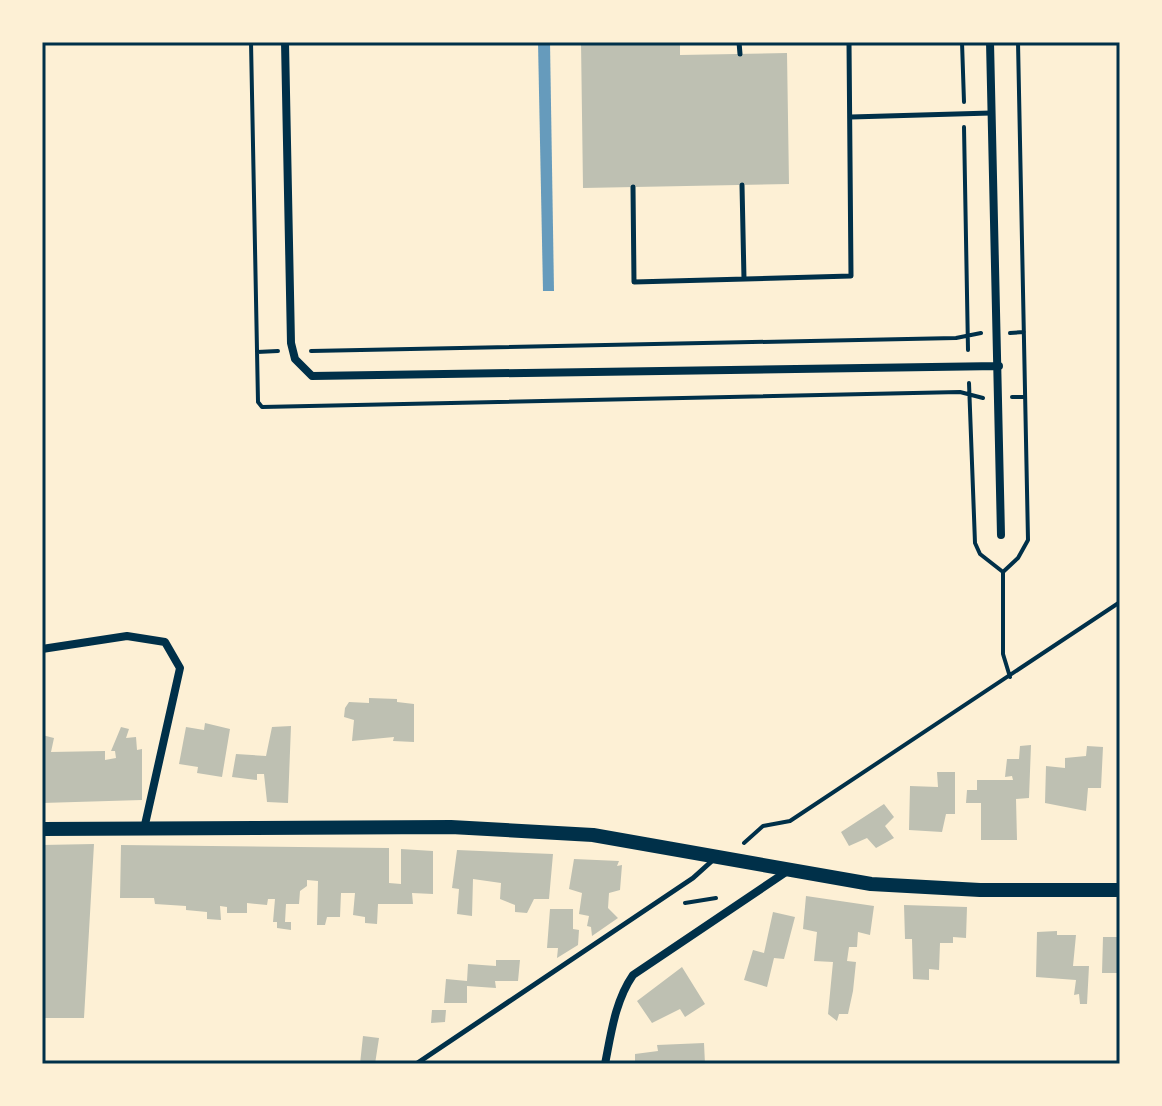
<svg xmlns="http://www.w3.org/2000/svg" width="1162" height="1106" font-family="'Crimson Pro',serif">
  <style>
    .water { fill: #669bbc }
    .building { fill: #bec0b2 }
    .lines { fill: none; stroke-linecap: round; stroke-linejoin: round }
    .path { stroke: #003049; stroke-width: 4 }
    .service { stroke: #003049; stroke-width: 5 }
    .minor { stroke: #003049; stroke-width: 8 }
    .tertiary { stroke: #003049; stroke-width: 14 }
    .neatline { fill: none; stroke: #003049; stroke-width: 3 }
  </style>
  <rect width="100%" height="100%" fill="#fdf0d5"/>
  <path class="water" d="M538,42h12l4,249h-11z"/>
  <path class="building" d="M581,42h99v13l107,-2 2,131 -206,4z
    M369,698l28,1v3l17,2v38l-21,-1 1,-4 -42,4 2,-21 -10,-3 1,-9 4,-6 20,1z
    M205,723l25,6 -8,48 -25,-4 1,-6 -19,-3 7,-37 18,3z
    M291,726l-3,77 -21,-1 -3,-28h-7v6l-25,-3 4,-23 30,2 6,-29z
    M121,727l8,2 -3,9 10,-1 1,13 5,-1v51l-100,3v-68l12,3 -3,14 54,-1v9l11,-2 -1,-7h-4z
    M1031,745l-2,53 -13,1 1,41h-36v-37h-15l1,-13h10v-10h36l-1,-4 -7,1 2,-18h12l1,-13z
    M1087,746l16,1 -2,41h-13l-2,23 -41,-8 1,-37 19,2v-10l21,-2z
    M937,772h18v42h-9l-4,18 -33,-2 1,-44 28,1z
    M884,804l10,13 -9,9 9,12 -18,10 -9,-10 -18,8 -8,-14z
    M94,844l-10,174h-42v-173z
    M121,845l268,3v35l12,1v-35l32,2v43l-21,-1 1,11h-35l-1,20 -12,-1v-6l-12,-2 2,-22h-14l-1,24h-13l-2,8h-8l1,-44 -11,-1v6l-7,5 -1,13h-13l-1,18h6v8l-14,-2v-6h-4l2,-23h-7l-1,6 -20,-2v10h-20v-6l-7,-1 1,14 -14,-1v-7l-21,-2v-4l-31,-2 -1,-6h-34z
    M457,850l96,4 -4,45h-15l-7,14 -12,-1v-7l-15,-6 1,-16 -28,-4 -1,37 -15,-2 2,-25 -7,-1z
    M574,859l45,2 -2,5 5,-1 -2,25 -11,3 -1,15 10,10 -26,18 -1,-9 -4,-1 2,-10 -10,-2 3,-21 -13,-4z
    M806,896l68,10 -4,29 -12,-3 -1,15h-8l-2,14 9,1 -3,29 -5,23h-9l-2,7 -9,-7 5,-52 -19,-1 3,-29 -14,-3z
    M904,905l63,2 -1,31 -13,-1v6h-13l-1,27 -10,-1v11l-16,-1 -1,-40h-7z
    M550,909h23v20l6,1 -1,15 -21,13 1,-10h-11z
    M773,912l22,5 -11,42 -10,-1 -7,29 -23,-7 9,-30 11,3z
    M1057,931v4h19l-3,31h16l-2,38h-7l-1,-10 -5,1 2,-15 -40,-3 1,-45z
    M1103,937h17v36h-18z
    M496,960h24l-2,21h-23l1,7 -29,-2v17h-23l2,-24 21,2 1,-17 28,2z
    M682,967l23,37 -20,13 -5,-8 -28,14 -15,-22z
    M432,1010h14l-1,12 -14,1z
    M363,1036l16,2 -4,26h-15z
    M704,1043l1,21h-70v-10l23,-3 -1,-6z"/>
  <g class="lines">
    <path class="path" d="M251,42l7,360 4,5 698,-15 23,6
      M962,42l2,60
      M964,127l4,223
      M1010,333l14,-1
      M311,351l645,-13 25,-5
      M257,352l21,-1
      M969,383l6,160 5,11 23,18
      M1012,397h13
      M1010,677l-7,-23v-82l15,-14 10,-18 -10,-498
      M744,843l19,-17 27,-5 330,-219
      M685,903l31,-5"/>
    <path class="service" d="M739,42l1,12
      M851,117l140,-4
      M742,185l2,94
      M633,187l1,95 217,-6 -2,-234
      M416,1064l277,-186 20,-18"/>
    <path class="minor" d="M285,42l6,301 4,16 17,17 687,-10
      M990,42l11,493
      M42,649l85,-13 38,6 15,26 -36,161
      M605,1064c6,-30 10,-63 28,-89l156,-105"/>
    <path class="tertiary" d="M42,829l409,-2 142,8 278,49 109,6h140"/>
  </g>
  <rect width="1162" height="1106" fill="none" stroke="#fdf0d5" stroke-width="88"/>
  <rect x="44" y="44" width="1074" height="1018" class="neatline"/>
</svg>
